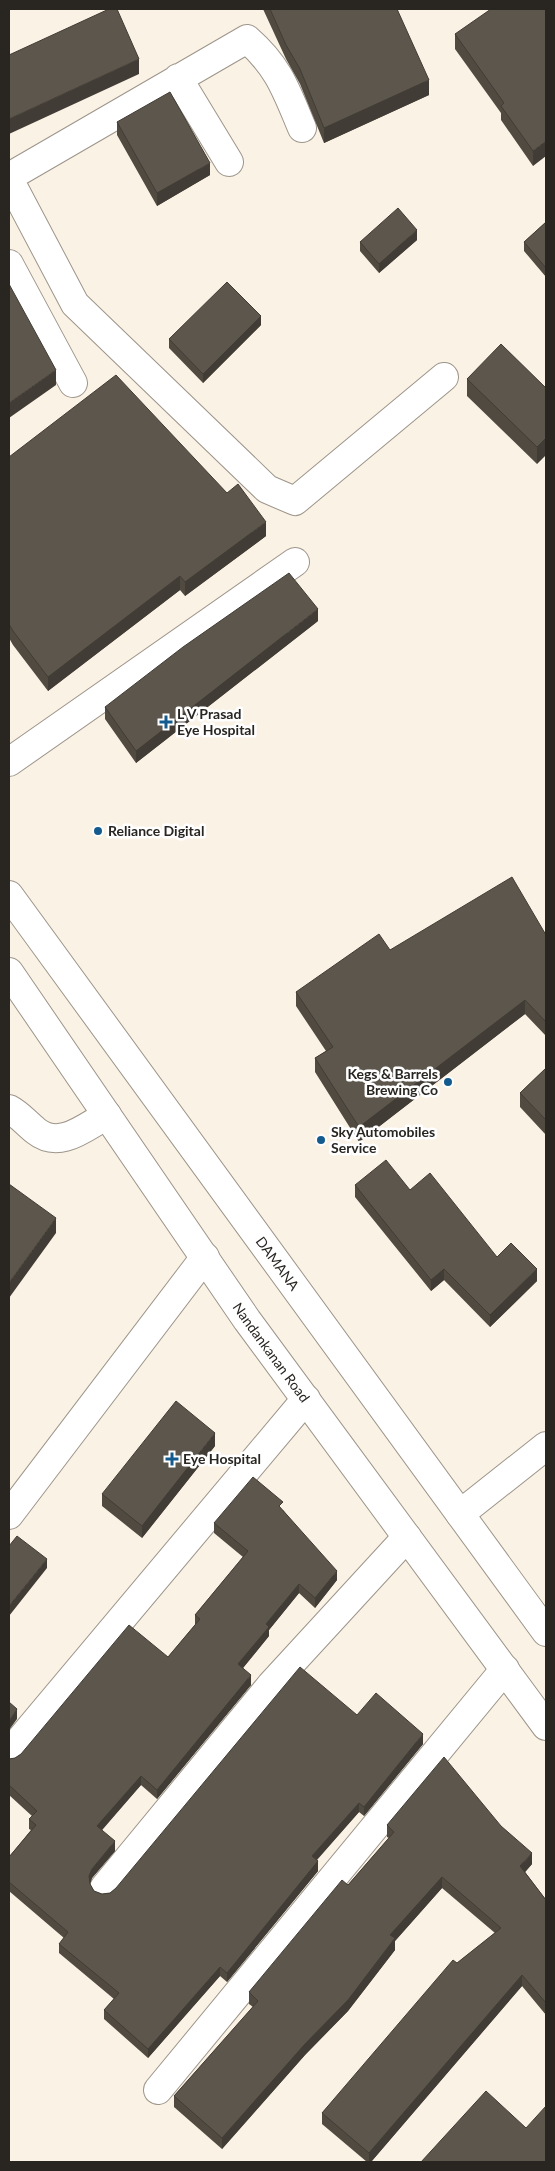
<svg xmlns="http://www.w3.org/2000/svg" width="555" height="2171" font-family="Lato,sans-serif">
  <style>
    .lines { fill: none; stroke-linecap: round; stroke-linejoin: round }
    .minor-casing { stroke: #9d958a; stroke-width: 30 }
    .major-casing { stroke: #9d958a; stroke-width: 30 }
    .minor { stroke: #fff; stroke-width: 28 }
    .major { stroke: #fff; stroke-width: 28 }
    .wall { fill: #504a41 }
    .shaded-wall { fill: #413c35 }
    .building { fill: #5d564c; stroke: #413c35 }
    .poi-dot { fill: #135a8e; stroke: #fff; stroke-width: 2 }
    .labels { text-anchor: middle; stroke-width: 5; stroke-linejoin: round; paint-order: stroke }
    .poi-label { font-size: 14px; font-weight: bold; fill: #292622; stroke: #fff; text-anchor: start }
    .street-label { font-size: 14px; fill: #292622; stroke: #fff }
  </style>
  <rect width="100%" height="100%" fill="#fbf2e6"/>
  <g class="lines">
    <defs>
      <path id="minor" d="M178,78l51,84
        M9,177l238,-138c32,28 39,51 55,89
        M9,179l66,125 192,185 28,12 149,-124
        M9,264l64,119
        M9,762l286,-200
        M9,1109c10,5 18,15 27,22 24,19 49,-4 71,-16
        M460,1514l86,-68
        M9,1515l196,-258
        M9,1753l297,-354
        M104,1888l167,-203 136,-148
        M158,2090l347,-421"/>
      <g id="major">
        <path id="s1" d="M9,895l537,737"/>
        <path id="s2" d="M9,972l238,348 299,406"/>
      </g>
    </defs>
    <use href="#minor" class="minor-casing"/>
    <use href="#major" class="major-casing"/>
    <use href="#minor" class="minor"/>
    <use href="#major" class="major"/>
  </g>
  <path class="wall" d="M263,9h134l32,86 -105,48 -24,-59 -14,-25z
    M546,9l-13,157 -32,-46v-7l-46,-64v-15z
    M117,122l93,53 -53,31 -40,-71z
    M546,222v55l-22,-26v-9z
    M417,240l-38,33 -19,-22v-9z
    M261,325l-58,58 -34,-35v-9z
    M467,379l79,9 -9,76 -70,-68z
    M9,457l257,79 -81,60 -5,-6 -132,101 -35,-46 -4,-7z
    M318,621l-182,142 -31,-44v-12z
    M546,935v101l-21,-22 -166,128 -44,-70v-14l11,-7 -30,-45v-14l94,-42z
    M546,1068v67l-26,-28v-14z
    M355,1185l55,5 87,67 40,24 -47,46 -46,-47 -13,11 -76,-94z
    M215,1446l-73,92 -40,-32v-12z
    M283,1510l54,70 -22,28 -16,-15 -30,37v6l-26,32 8,17 -94,114 -16,-14 -40,45 14,21 -23,27 -2,6 4,7 8,3 8,-1 247,-178 66,29 -59,72 -5,-4 -42,48 1,11 -91,111 -7,-6 -72,82 -44,-39v-9l10,-11 -55,-46v-9l5,-6 -55,-47v-34l22,-27 -2,-1v-10l3,-3 -23,-21v-36l6,-1 153,-101 27,-32v-10l48,-58 -29,-24v-10z
    M387,1825l145,39 -7,8 21,28v115l-24,-29 -151,176h-4l-45,-38v-11l135,-150 38,-30 -53,-45 -47,53v9l-47,61 -43,44 -83,94 -48,-42v-11l79,-89 -4,-3v-12l99,-107 41,-47 -2,-1z"/>
  <path class="shaded-wall" d="M139,59v15l-130,60v-15z
    M429,80v15l-105,48v-15z
    M546,141v15l-13,10v-15z
    M210,163v12l-53,31v-13z
    M417,230v10l-38,33v-9z
    M261,316v9l-58,58v-9z
    M56,370v15l-47,33v-15z
    M546,438v17l-9,9v-17z
    M266,522v14l-81,60v-14z
    M180,576v14l-132,101v-14z
    M318,609v12l-182,142v-12z
    M525,1000v14l-166,128v-15z
    M56,1218v15l-47,65v-15z
    M444,1269v11l-13,11v-11z
    M537,1269v12l-47,46v-12z
    M215,1433v13l-73,92v-12z
    M47,1559v9l-38,48v-10z
    M337,1571v9l-22,28v-10z
    M299,1584v9l-30,37v6l-31,38v-10l28,-40z
    M251,1675v10l-94,114v-9z
    M17,1709v10l-8,11v-9z
    M423,1734v10l-59,72v-9z
    M141,1776v9l-44,51v-10z
    M359,1803v9l-47,53v-9z
    M115,1841v10l-23,27 -3,8v-10l3,-7z
    M532,1853v11l-12,14v-12z
    M318,1861v10l-91,111v-9z
    M442,1877v11l-47,53v9l-47,61 -43,44 -83,94v-11l168,-203z
    M220,1967v9l-72,82v-9z
    M522,1975v11l-151,176h-2v-9z"/>
  <path class="building" d="M109,9h8l22,50 -130,60v-64z
    M270,9h127l32,71 -105,48 -24,-59 -14,-24z
    M491,9h55v132l-13,10 -32,-45 3,-3 -49,-69z
    M170,92l40,71 -53,30 -40,-71z
    M398,208l19,22 -38,34 -19,-22z
    M546,222v46l-22,-26z
    M227,282l34,34 -58,58 -34,-35z
    M9,284l47,86 -47,33z
    M501,344l45,44v50l-9,9 -70,-68z
    M116,375l111,118 11,-9 28,38 -81,60 -5,-6 -132,101 -35,-46 -4,-7v-167z
    M289,573l29,36 -182,142 -31,-44 78,-60z
    M512,877l34,58v87l-21,-22 -166,127 -44,-69 18,-11 -37,-55 83,-58 11,16z
    M546,1068v52l-26,-27z
    M386,1160l24,30 20,-17 67,84 14,-14 26,26 -47,46 -46,-46 -13,11 -76,-95z
    M9,1184l47,34 -47,65z
    M176,1401l39,32 -73,93 -40,-32z
    M253,1477l30,25 -4,4 58,65 -22,27 -16,-14 -33,40 3,3 -31,37 13,11 -94,115 -16,-14 -44,50 18,15 -23,28 -3,7 1,8 4,7 8,3 8,-1 6,-5 184,-221 57,48 19,-22 47,41 -59,73 -5,-4 -47,53 6,5 -91,112 -7,-6 -72,82 -44,-39 15,-17 -60,-49 9,-12 -59,-50v-25l27,-32 -7,-6 8,-8 -28,-26v-26l6,-1 6,-4 108,-129 39,32 32,-38 -5,-4 53,-64 -34,-28z
    M17,1536l30,23 -38,47v-60z
    M9,1702l8,7 -8,12z
    M444,1757l57,69 31,27 -12,13 26,34v103l-24,-28 -153,178 -47,-40 131,-153 4,3 44,-35 -59,-51 -52,58 5,3 -47,62 -43,44 -83,94 -48,-42 84,-95 -9,-9 93,-112 6,5 46,-53 -7,-7z
    M486,2091l40,37 20,-22v56h-125z"/>
  <g class="poi-dot">
    <path d="M163.5 714.5h5v5h5v5h-5v5h-5v-5h-5v-5h5z"/>
    <circle cx="98" cy="831" r="5"/>
    <circle cx="448" cy="1082" r="5"/>
    <circle cx="321" cy="1140" r="5"/>
    <path d="M169.5 1451.5h5v5h5v5h-5v5h-5v-5h-5v-5h5z"/>
  </g>
  <g class="labels">
    <g class="poi-label">
      <text x="177" y="719">L V Prasad<tspan x="177" dy="16">Eye Hospital</tspan></text>
      <text x="108" y="836">Reliance Digital</text>
      <text x="438" y="1079" text-anchor="end">Kegs &amp; Barrels<tspan x="438" dy="16">Brewing Co</tspan></text>
      <text x="331" y="1137">Sky Automobiles<tspan x="331" dy="16">Service</tspan></text>
      <text x="183" y="1464">Eye Hospital</text>
    </g>
    <g class="street-label">
      <text dy="5" stroke="none"><textPath href="#s1" startOffset="456">DAMANA</textPath></text>
      <text dy="5" stroke="none"><textPath href="#s2" startOffset="462">Nandankanan Road</textPath></text>
    </g>
  </g>
  <rect width="555" height="2171" fill="none" stroke="#292622" stroke-width="20"/>
</svg>
